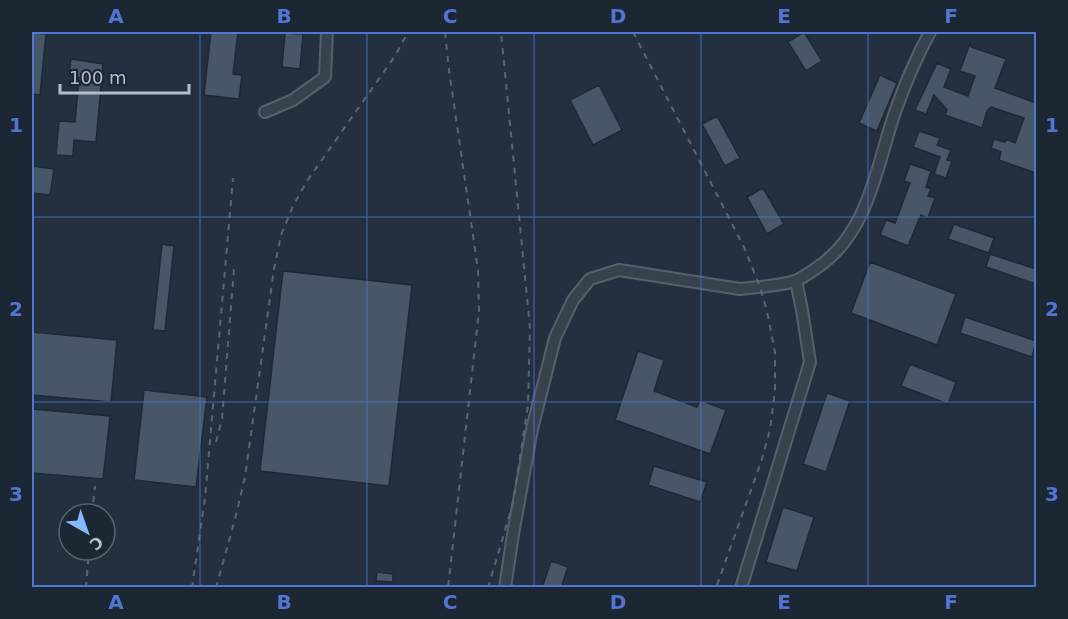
<svg xmlns="http://www.w3.org/2000/svg" width="1068" height="619" font-family="'DejaVu Sans',sans-serif">
  <style>
    .building { fill: #485768; stroke: #1e2936; stroke-width: 1.5 }
    .lines { fill: none; stroke-linecap: round; stroke-linejoin: round }
    .street-casing { stroke: #55606d; stroke-width: 14 }
    .street { stroke: #37424f; stroke-width: 10 }
    .rail { stroke: #596676; stroke-width: 2; stroke-dasharray: 6 6; stroke-linecap: butt }
    .grid { fill: none; stroke: #5275d3; stroke-width: 1.5; stroke-opacity: 0.55 }
    .neatline { fill: none; stroke: #5275d3; stroke-width: 2 }
    .grid-label { font-size: 20px; text-anchor: middle; font-weight: bold; fill: #5275d3 }
  </style>
  <rect width="100%" height="100%" fill="#23303f"/>
  <path class="building" d="M211,32h27l-5,42 9,1 -3,24 -35,-4z
    M804,32l18,29 -16,10 -18,-29z
    M32,33l14,1 -6,61 -8,-1z
    M285,33l18,1 -3,35 -18,-2z
    M970,43l1,4 35,12 -11,29 41,15v70l-37,-13 2,-8 -10,-4 3,-9 11,3 1,-3 9,4 9,-25 -33,-11 -4,4 -5,17 -37,-13 2,-5 -13,-15 -8,19 -11,-4 22,-47 14,6 -7,18 24,9 7,-20 -15,-5z
    M71,59l32,5 -7,78 -22,-2 -1,16 -17,-1 3,-34 16,1 4,-44 -10,-2z
    M880,75l17,8 -20,48 -18,-8z
    M599,85l23,45 -29,15 -23,-45z
    M717,116l23,42 -15,8 -23,-42z
    M919,131l21,7 -3,7 14,5 -4,10 5,1 -6,17 -12,-4 6,-17 -27,-10z
    M910,164l21,7 -5,16 5,2 -3,7 7,2 -7,20 -7,-3 -1,4h-1l-11,27 -28,-11 6,-15 9,3 15,-40 -6,-2z
    M32,166l22,3 -4,26 -18,-2z
    M763,188l21,36 -17,10 -20,-37z
    M954,224l40,14 -5,15 -41,-14z
    M162,244l12,2 -9,85 -12,-1z
    M990,254l46,15v15l-50,-17z
    M870,262l86,32 -19,51 -86,-32z
    M283,271l129,14 -23,201 -129,-15z
    M965,317l71,24 -4,16 -72,-24z
    M32,332l85,8 -6,62 -79,-7z
    M638,351l26,9 -10,31 43,16 3,-7 26,10 -16,44 -95,-34z
    M910,364l46,18 -8,22 -47,-18z
    M144,390l63,7 -11,90 -62,-7z
    M827,393l23,8 -24,71 -23,-8z
    M32,409l78,7 -7,63 -71,-6z
    M654,466l53,16 -7,20 -52,-17z
    M783,507l31,10 -17,54 -31,-9z
    M551,561l17,6 -7,21h-19z
    M377,572l16,2v8l-17,-1z"/>
  <g class="lines">
    <defs>
      <path id="street" d="M265,112l28,-12 32,-23 2,-45
        M505,588l8,-54 19,-105 23,-91 18,-38 17,-21 29,-9 121,19c18,-2 38,-3 55,-8 8,-3 16,-9 23,-14 50,-34 58,-98 76,-152 10,-29 22,-57 36,-83
        M741,588l69,-226 -8,-52 -6,-29"/>
    </defs>
    <use href="#street" class="street-casing"/>
    <use href="#street" class="street"/>
    <path class="rail" d="M445,32l4,38 29,200 1,41 -31,277
      M633,32l111,215 16,40 7,24 8,41v38l-5,40 -9,32 -45,126
      M216,442l6,-23 12,-150
      M92,514l3,-28
      M86,588l3,-38
      M192,588l13,-90 28,-320
      M216,588l19,-69 10,-42 29,-208 7,-34 12,-29 14,-25 88,-125 13,-24
      M488,588l25,-85 15,-98 2,-77 -29,-296"/>
  </g>
  <path class="grid" d="M200,32v556M367,32v556M534,32v556M701,32v556M868,32v556M32,217h1004M32,402h1004"/>
  <rect width="1068" height="619" fill="none" stroke="#1c2734" stroke-width="66"/>
  <g transform="translate(87 532) rotate(140)"><circle r="28" fill="#1c2734" stroke="#586370" stroke-width="1.5"/>
  <path d="M0-4.5L10 22L0 15L-10 22Z" fill="#84b9fd"/>
  <text y="-9" font-size="16" font-weight="bold" text-anchor="middle" fill="#b3bdca">С</text>
  </g>
  <path d="M60 84v9h129v-9" fill="none" stroke="#b3bdca" stroke-width="3"/>
  <text x="69" y="84" font-size="18" fill="#b3bdca" stroke="#1c2734" stroke-width="4.5" paint-order="stroke">100 m</text>
  <rect x="33" y="33" width="1002" height="553" class="neatline"/>
  <g class="grid-label">
    <text x="116" y="23">A</text>
    <text x="284" y="23">B</text>
    <text x="450" y="23">C</text>
    <text x="618" y="23">D</text>
    <text x="784" y="23">E</text>
    <text x="951" y="23">F</text>
    <text x="16" y="132">1</text>
    <text x="1052" y="132">1</text>
    <text x="16" y="316">2</text>
    <text x="1052" y="316">2</text>
    <text x="16" y="501">3</text>
    <text x="1052" y="501">3</text>
    <text x="116" y="609">A</text>
    <text x="284" y="609">B</text>
    <text x="450" y="609">C</text>
    <text x="618" y="609">D</text>
    <text x="784" y="609">E</text>
    <text x="951" y="609">F</text>
  </g>
</svg>
